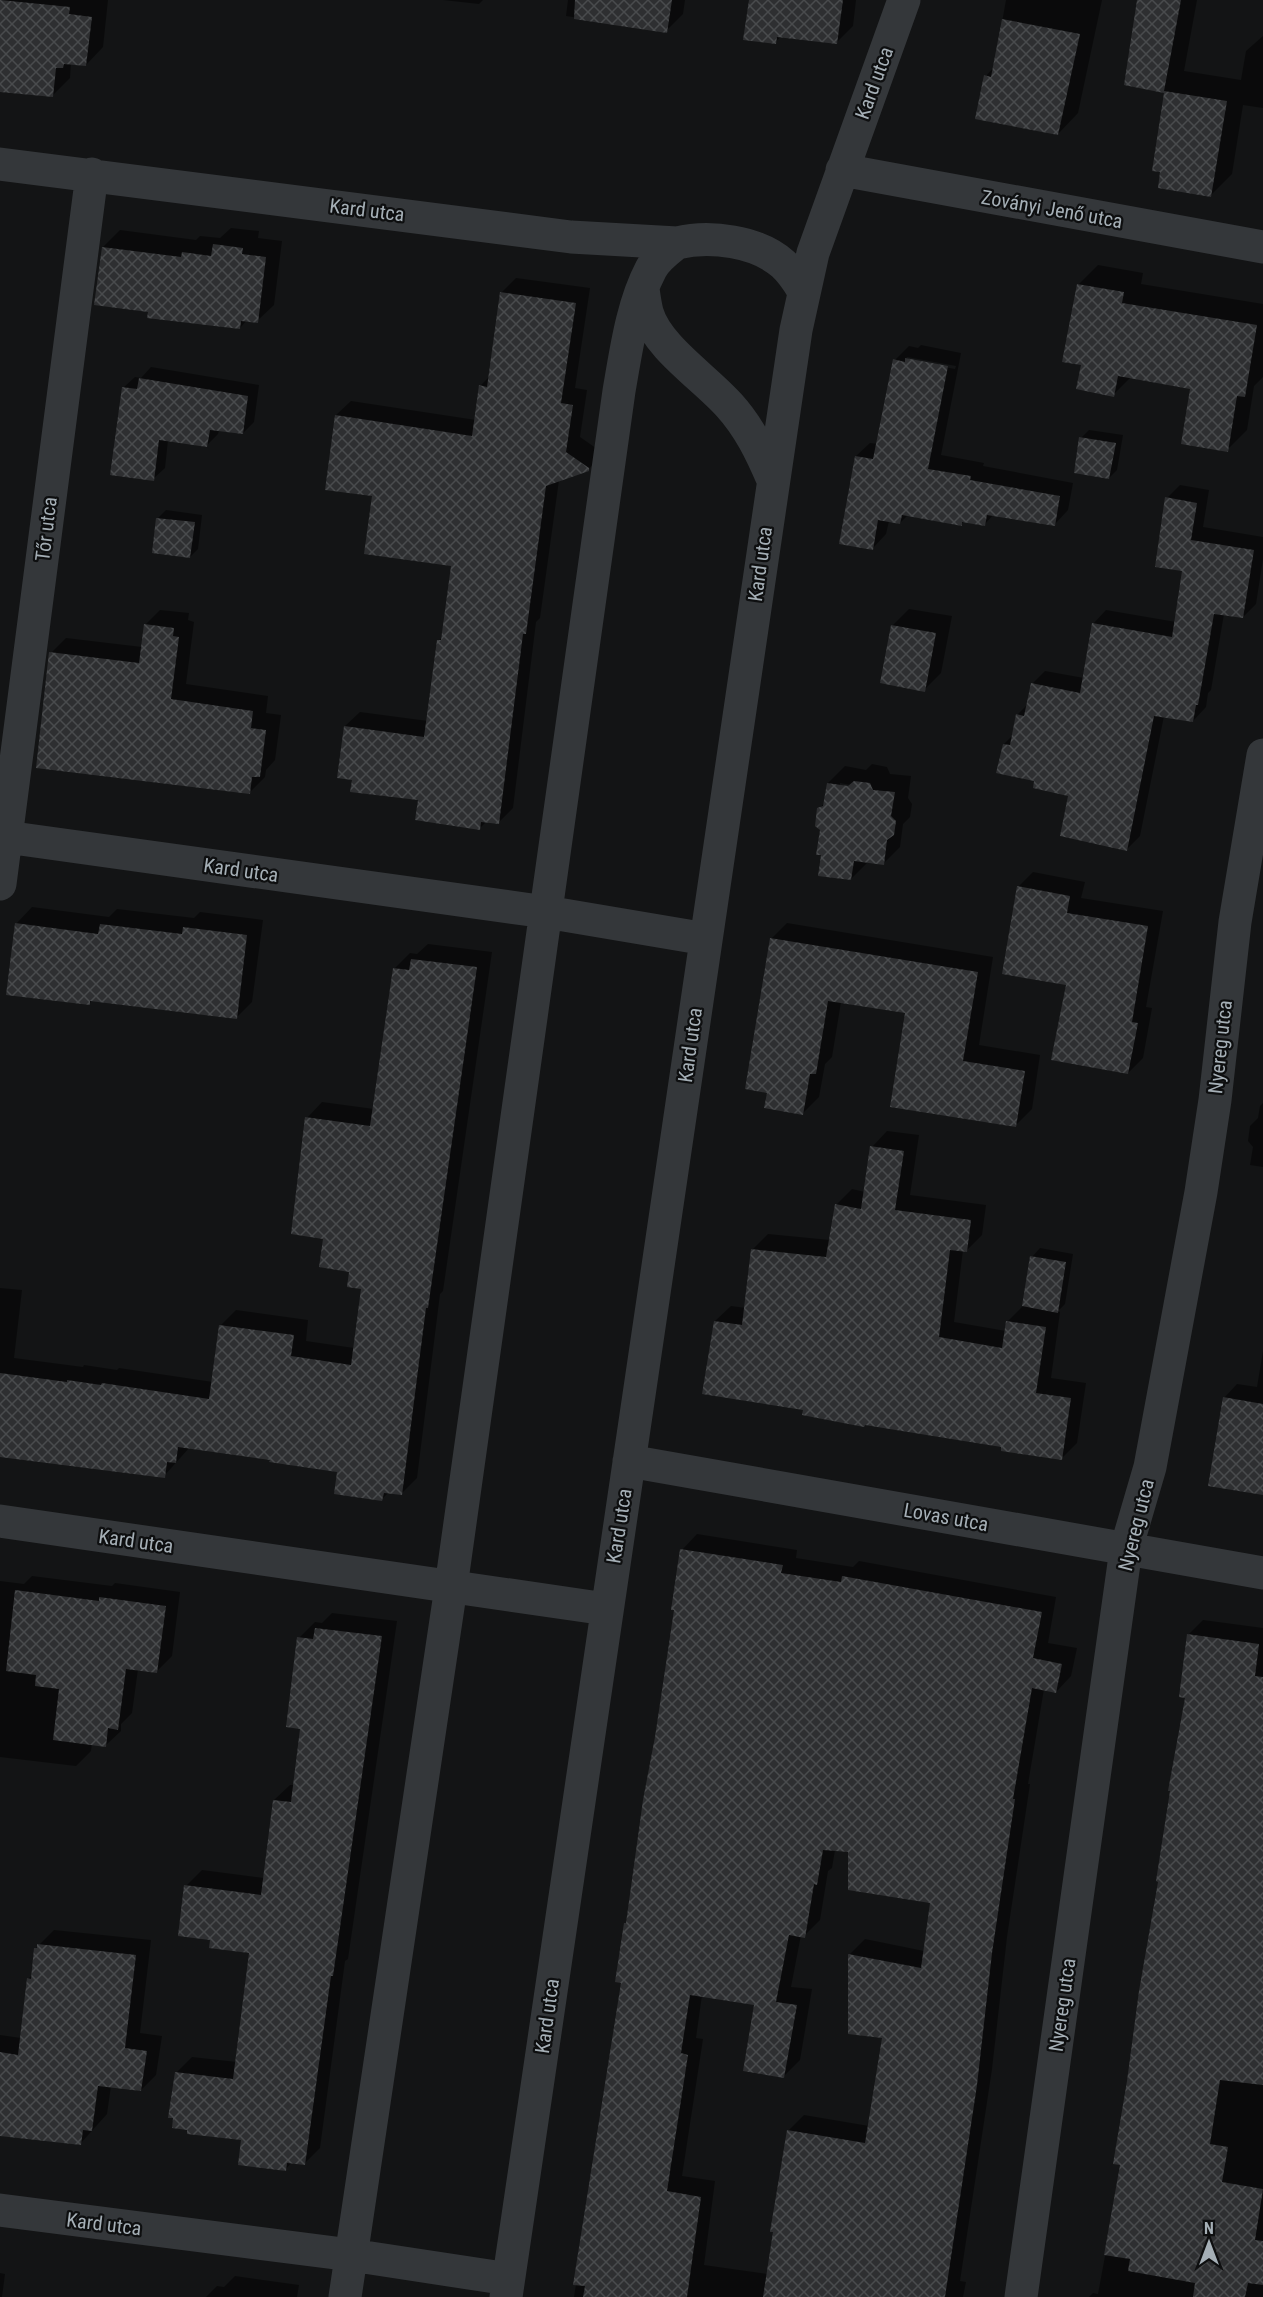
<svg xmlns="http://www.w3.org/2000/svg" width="1263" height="2297" font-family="'Roboto Condensed',sans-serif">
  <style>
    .shadow { fill: #0007; fill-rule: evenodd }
    .building { fill: url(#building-cross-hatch) }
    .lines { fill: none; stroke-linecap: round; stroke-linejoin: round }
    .minor { stroke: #34373a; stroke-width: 33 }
    .labels { text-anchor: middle; stroke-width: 4.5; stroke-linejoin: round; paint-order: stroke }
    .street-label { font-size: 20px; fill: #a5afb6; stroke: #0e0f10 }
  </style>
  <defs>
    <pattern id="building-cross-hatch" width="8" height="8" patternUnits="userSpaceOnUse" patternTransform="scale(1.5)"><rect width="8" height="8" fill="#2e2f31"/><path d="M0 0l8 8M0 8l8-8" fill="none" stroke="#494b4d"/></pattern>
  </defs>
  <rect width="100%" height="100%" fill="#131415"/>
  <path class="shadow" d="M0,0h108l-5,47 -17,18 -15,-2 -1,15 -18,18 -52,-6z
    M443,0h40l-4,4z
    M568,0h117l-2,14 -17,17 -100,-15z
    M751,0h105l-3,26 -17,17 -54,-7 -7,6z
    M1006,0h96l-24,113 -20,21 -72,-58 8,-9z
    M1138,0h59l-13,71 57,9 5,-29 17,-15v72l-20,-3 -11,69 -21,21 -45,-103 -40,-8z
    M231,228l28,3 -1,7 24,3 -8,64 -17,16 -10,-1 -7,8 -91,-17 -46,-64 17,-17 76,10 4,-4 20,2z
    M1098,265l45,8 -2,11 122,20v73l-9,9 -7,44 -20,20 -35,-63 -61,-10 -18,18 -30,-31 -5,-79z
    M516,278l74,10 -15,100 12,2 -7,47 23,16 -15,17 -29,10 -19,138 -4,4 -23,186 -15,15 -11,-2 -8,8 -59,-30 -66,-20 -9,-53 15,-14 68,9 11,-80 4,-5 9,-72 -78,-69 -38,-80 15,-14 125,19 4,-34 10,-10 11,-83z
    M921,345l40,8 -20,102 43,8 -1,3 90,17 -5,27 -13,14 -61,-10 -9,10 -20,-3 -4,3 -53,-9 -8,8 -11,-2 -3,13 -13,14 -17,-92 14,-13 8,1 17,-84 14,-14 9,2zM907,357l49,9 -1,3 -50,-9z
    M151,367l108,18 -5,37 -11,11 -24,-3 -1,4 -11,11 -39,-5 -3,28 -12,11 -30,-91 12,-11 6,1z
    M1089,430l34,5 -6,35 -8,8 -28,-40z
    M1180,485l29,5 -6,37 60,10v22l-7,45 -13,13 -19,-3 -13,76 -3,3 -2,14 -13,14 -29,-5 -24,120 -13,13 -57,-54 -34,-15 -32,-36 9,-9 4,-20 11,-11 4,-20 13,-13 39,7 9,-54 13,-14 70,12 8,-52 -17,-72z
    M166,510l36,5 -4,34 -8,8 -32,-39z
    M909,609l43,7 -11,57 -17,17 -32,-64z
    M160,610l29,3 -1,7 6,2 -8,62 82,12 -2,17 15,2 -6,45 -9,10 -1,7 -16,16 -198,-140 15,-15 76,9 3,-22z
    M872,764l15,3 3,7 21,2 -3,22 4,6 -2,13 -7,7 -3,23 -17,17 -15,-2 -17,17 -29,-25 -3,-45 6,-7 3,-19 17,-17 21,4zM840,783l16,3 -1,2 -15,-2z
    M1033,872l52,10 -4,16 82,13 -17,96 6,1 -9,50 -15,15 -60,-89 -50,-97z
    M32,907l77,10 8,-8 77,9 6,-6 63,8 -11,82 -16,16 -143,-18 -4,4 -73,-80z
    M787,923l206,34 -14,88 61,10 -8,54 -16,16 -110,-113 -65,-10 -9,55 -7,7 -6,33 -16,16 -34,-21 2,-153z
    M428,944l64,8 -49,339 -3,3 -23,184 -16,16 -12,-2 -7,7 -43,-28 -67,-13 -82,-11 -26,29 -164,-20v-168l22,2 -8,68 69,9 1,-2 33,5 2,-2 94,14 7,-56 16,-16 72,10 -2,21 48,7 9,-60 -38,-51 -18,-119 15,-16 52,7 20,-140 16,-16 7,1z
    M1263,1103v64l-13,-2 3,-18 -5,-6 2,-15 8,-8 2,-12z
    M887,1131l32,4 -9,60 76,10 -4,30 -15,15h-4l-9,72 52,9 2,-10 16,-16 8,-48 8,-9 33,6 -8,50 -7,7 2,1 -9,66 35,5 -9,60 -16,16 -256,-50 -90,-88 16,-15 15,2 7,-59 15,-15 62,6 6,-35 16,-16 13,3 7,-45z
    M1263,1351v143l-39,-96 13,-14 20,3z
    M697,1534l100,16 -1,8 57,9 6,-6 197,36 -8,46 29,5 -6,28 -15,16 -12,-3 -16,95h2l-23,153 -15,132 -32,212 6,1 -3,15h-389l49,-315 5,-61 48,-312 6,-59zM835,1850l14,1 82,51 -7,49 -59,-12 -16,16 35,82 -15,89 -65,-11 -16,16 -20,143 -64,-9 11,-84 -33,-5 21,-137 -7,-1 6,-43 53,9 29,72 16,-16 12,-71 -21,-2 10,-52 3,1 16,-16 8,-49 4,-3z
    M32,1576l80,10 3,-3 65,9 -8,64 -15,15 -19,-2 -6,44 -11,11v7l-15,14 -14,-2 -1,8 -15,15 -76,-9v-176l24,3z
    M332,1613l65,8 -49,338 -3,2 -25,187 -16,16 -12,-2 -7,8 -42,-31 -67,-66 16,-16 45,5 14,-110 -39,-13 -26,-53 16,-16 62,8 10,-78 16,-15h5l7,-57 -3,-90 16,-16 7,1z
    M1203,1620l60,8v669h-174l4,-4 5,1 24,-130 65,-468 1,-61z
    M54,1930l97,10 -11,93 22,3 -6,39 -15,15 -30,-4 -4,28 -27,30 -80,-9v-100l21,3 7,-59 5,-5 3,-26z
    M0,2273l5,1 -3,23h-2z
    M235,2276l64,9 -2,12h-91l11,-11 7,1z"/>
  <path class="building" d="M0,0l70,7 -1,7 23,3 -6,49 -22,-2 -1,4h-7l-3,29 -53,-5z
    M575,0h97l-5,33 -93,-14z
    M749,0h94l-6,44 -60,-7 -1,7 -33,-4z
    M1137,0h44l-17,91 63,10 -16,96 -53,-9 2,-16 -8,-1 12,-78 -40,-8z
    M1002,19l78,15 -22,101 -83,-16 9,-44 7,2z
    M213,244l30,4 -1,6 24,3 -8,66 -17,-2 -1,8 -93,-11 1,-6 -54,-7 8,-58 79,10 1,-5 29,4z
    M1077,284l47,8 -2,11 135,22 -12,72 -8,-1 -9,56 -47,-8 9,-55 -72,-13 -4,21 -38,-8 5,-24 -19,-3z
    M500,292l76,11 -15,100 12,2 -7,47 23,16v3l-43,15 -20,148h-3l-24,190 -18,-2 -1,8 -65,-10 3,-20 -68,-8 2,-12 -15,-2 7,-52 80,11 13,-97h4l10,-74 -87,-12 8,-58 -47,-6 10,-75 137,21 7,-51 8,2z
    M905,358l43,8 -20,103 43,7 -1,4 90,16 -5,30 -68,-11 -2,11 -23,-4v4l-60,-11 -2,9 -22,-4 -5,30 -34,-6 16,-88 18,3 20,-100 12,3z
    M139,378l109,18 -5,38 -33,-4 -3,17 -48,-7 -5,41 -44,-6 12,-88 15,2z
    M1079,437l37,6 -7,36 -35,-6z
    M1165,497l32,6 -6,37 63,10 -11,68 -29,-4 -16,91h-2l-3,17 -39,-6 -27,135 -67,-15 8,-40 -35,-8 1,-7 -38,-8 7,-29 7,1 6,-31 8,2 7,-33 49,10 12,-70 80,14 10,-66 -27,-4z
    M156,518l39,4 -5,36 -38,-5z
    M144,624l30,4 -1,8 6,1 -8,62 82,12 -2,17 15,2 -6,47h-8l-2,17 -214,-26 13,-116 90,11z
    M891,625l45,8 -11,59 -45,-9z
    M854,781l16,2 3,7 22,2 -4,24 5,5 -2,14 -7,5 -3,25 -30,-4 -3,19 -33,-4 3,-21h-5l4,-25 -5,-4 2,-18 6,-2 4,-23 21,3z
    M1017,886l53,10 -3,17 81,13 -16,96 6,1 -10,51 -77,-14 15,-75 -64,-11z
    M15,923l83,11 2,-10 82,10 1,-7 64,8 -10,84 -147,-18v4l-84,-10z
    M770,938l208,34 -15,89 62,10 -9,56 -126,-20 15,-94 -77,-12 -12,73h-6l-7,41 -39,-7 3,-15 -22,-4z
    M411,959l66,8 -49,341h-2l-24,187 -18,-2 -2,8 -48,-7 3,-22 -68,-10 1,-2 -92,-13 -2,16 -9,-1 -2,16 -165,-21v-84l67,9v-2l34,5 1,-2 107,16 10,-74 75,10 -3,21 60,9 10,-76 -14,-2 2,-15 -30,-5 4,-28 -32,-5 14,-117 65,9 23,-158 16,2z
    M870,1146l34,5 -9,59 76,10 -4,32 -17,-2 -11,87 63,11 4,-27 40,6 -10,66 35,5 -9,62 -61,-9v-4l-136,-22 -1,2 -62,-12 1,-5 -101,-16 12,-73 28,4 9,-76 75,8 9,-53 26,5z
    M1030,1256l36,6 -8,51 -36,-7z
    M1223,1397l40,7v91l-55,-9z
    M680,1549l103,16 -2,8 60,9 1,-6 200,36 -9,46 29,6 -6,29 -24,-5 -19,111h2l-23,154 -15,132 -32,212h-182l10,-65h-3l17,-102 78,13 17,-105 -34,-4v-80l73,14 9,-65 -82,-13v-38l-25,-2 -6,35 -3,-1 -9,54 -16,-3 -13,67 21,3 -13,73 -41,-7 11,-66 -64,-10 -9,58 7,2 -21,136 34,6 -14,100h-104l2,-11 -12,-1 48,-302 -6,-1 9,-59h2l17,-123 12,-63 19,-127h-3z
    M15,1590l84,11v-4l67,9 -9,67 -31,-4 -8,61 -10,-2 -2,19 -53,-7 6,-51 -24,-3 1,-11 -30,-4z
    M315,1628l67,8 -49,340h-2l-26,189 -18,-2 -1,8 -48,-6 3,-25 -54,-6v-4l-15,-2 1,-10h-5l7,-46 58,7 16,-126 -40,-5 1,-8 -32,-4 6,-51 77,10 12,-95 18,2 9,-73 -14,-2 11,-90 16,2z
    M1187,1634l72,10 -4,32 8,1v408l-43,-5 -10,64 18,3 -6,35 41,7 -8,51 8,1v44l-15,-2 -3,14h-52l2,-14 -67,-12 2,-12 -26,-4 16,-90 -7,-1 14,-83 12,-90 19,-109 -2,-1 14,-90h-2l17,-93 -6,-1z
    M37,1944l99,11 -11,93 22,3 -6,40 -43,-5 -6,45 -9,-1 -2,15 -81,-9v-84l18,3 9,-77 4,1 3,-31h3z"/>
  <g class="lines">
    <path class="minor" d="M0,164l571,73 106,6c33,-8 80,-2 106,21 9,8 14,16 20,26
      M842,170l421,77
      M643,289c1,7 2,15 4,23 10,35 57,65 82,93 20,22 32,47 44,75
      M6,837l540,75 160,27
      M0,884l92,-710
      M629,1461l634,112
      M0,1521l606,88
      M0,2210l351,45 157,24
      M345,2297l106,-710 168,-1196c7,-40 13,-86 32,-122 6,-11 16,-18 26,-26
      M506,2297l290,-1967 17,-77 91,-253
      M1021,2297l105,-748 24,-82 51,-275 14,-92 20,-178 28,-167"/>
  </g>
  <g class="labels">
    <g class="street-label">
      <text transform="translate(874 83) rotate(-70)" y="7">Kard utca</text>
      <text transform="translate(1052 209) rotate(10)" y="7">Zoványi Jenő utca</text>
      <text transform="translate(367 210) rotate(7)" y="7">Kard utca</text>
      <text transform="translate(46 529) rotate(-83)" y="7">Tőr utca</text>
      <text transform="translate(760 564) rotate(-82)" y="7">Kard utca</text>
      <text transform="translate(241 870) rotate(8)" y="7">Kard utca</text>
      <text transform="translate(690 1045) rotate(-82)" y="7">Kard utca</text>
      <text transform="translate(1220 1047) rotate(-84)" y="7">Nyereg utca</text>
      <text transform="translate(946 1517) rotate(10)" y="7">Lovas utca</text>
      <text transform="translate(1136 1525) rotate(-76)" y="7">Nyereg utca</text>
      <text transform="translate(619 1526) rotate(-81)" y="7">Kard utca</text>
      <text transform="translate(136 1541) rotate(8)" y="7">Kard utca</text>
      <text transform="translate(1062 2005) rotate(-82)" y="7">Nyereg utca</text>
      <text transform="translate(547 2016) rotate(-82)" y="7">Kard utca</text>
      <text transform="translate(104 2224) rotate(7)" y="7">Kard utca</text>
    </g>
  </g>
  <g transform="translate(1209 2243)" stroke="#0e0f10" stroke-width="4.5" paint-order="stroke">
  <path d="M0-4.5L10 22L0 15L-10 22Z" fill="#a5afb6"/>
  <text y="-9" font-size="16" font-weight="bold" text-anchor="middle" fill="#a5afb6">N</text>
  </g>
</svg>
